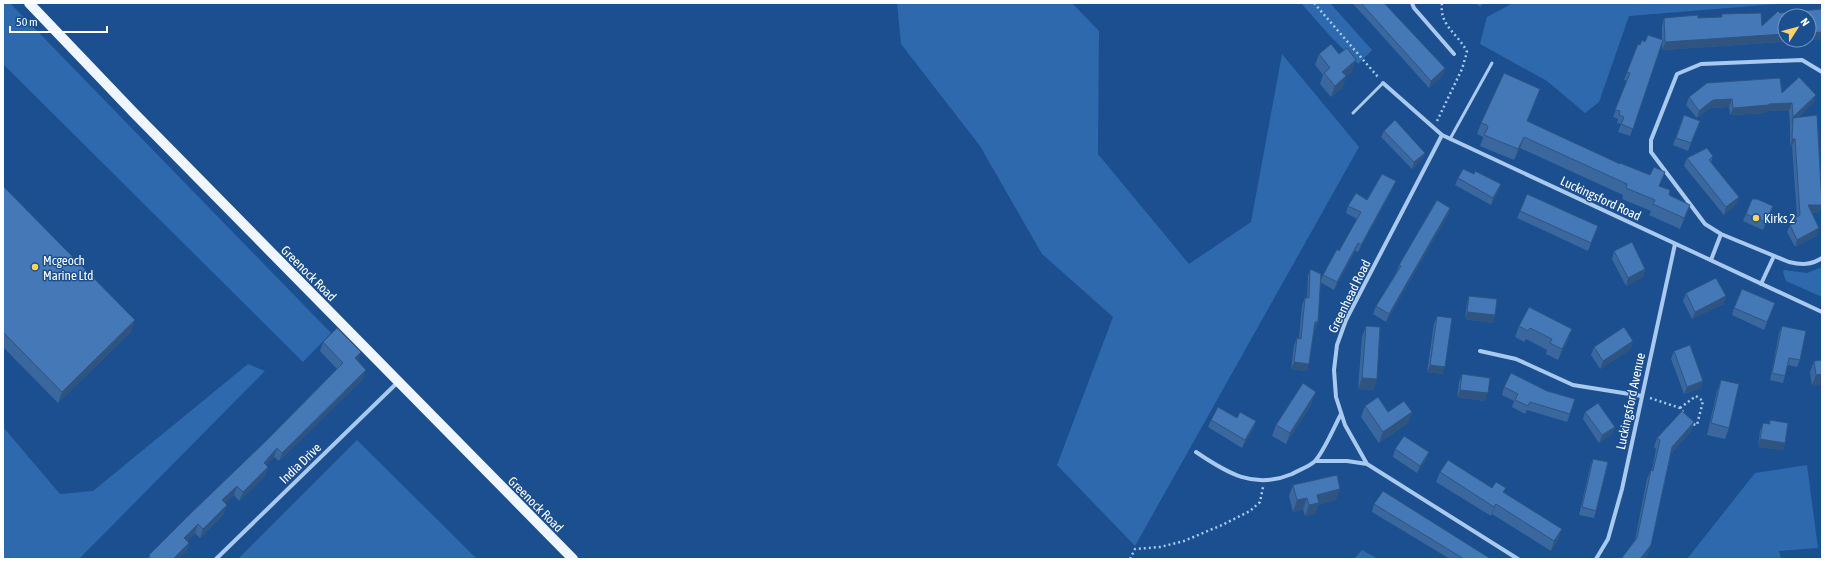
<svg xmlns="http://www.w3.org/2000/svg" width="1825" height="562" font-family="'Asap Condensed',sans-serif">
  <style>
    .green { fill: #2e69ad }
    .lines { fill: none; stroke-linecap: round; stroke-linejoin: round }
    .path { stroke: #a9c9ee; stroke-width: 2.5; stroke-dasharray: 2 3; stroke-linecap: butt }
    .lane { stroke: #a9c9ee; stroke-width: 3 }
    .street { stroke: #a9c9ee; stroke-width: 4 }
    .primary { stroke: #f0f6ff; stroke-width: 10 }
    .wall { fill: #3a679d }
    .shaded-wall { fill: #305480 }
    .building { fill: #4478b7; stroke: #305480 }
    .poi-dot { fill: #ffd166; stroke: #1b4f8f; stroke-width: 1.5 }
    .labels { text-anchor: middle; stroke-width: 3; stroke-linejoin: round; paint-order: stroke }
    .street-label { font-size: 13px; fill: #fff; stroke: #1b4f8f }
    .poi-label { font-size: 13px; fill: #fff; stroke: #1b4f8f; text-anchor: start }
  </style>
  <rect width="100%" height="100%" fill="#1b4f8f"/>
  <path class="green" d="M3,3h7l321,330 -28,29 -300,-298z
    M897,3h175l27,28 -1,123 91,110 62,-42 31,-168 77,93 -224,399 -78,-81 56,-148 -71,-63 -62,-108 -79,-102z
    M1301,3h29l42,47 -14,14 -28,-28z
    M1513,3h277l-161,13 -30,86 -14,11 -38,-32 -67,-37 7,-27z
    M1822,267v30l-36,-16 -3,-9 1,-2 23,3z
    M248,364l17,7 -186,188h-76v-132l57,67 33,-3z
    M357,440l120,119h-239z
    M1807,465l11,83 -39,3 2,8h-94l68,-86z
    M1362,550l16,9h-24z"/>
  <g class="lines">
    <path class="path" d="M1314,3l64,74
      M1437,121l25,-52 5,-17c-9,-19 -28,-26 -25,-49
      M1650,398l30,10 3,4
      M1680,408l16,-12 7,5 -6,24 -5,-1
      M1130,559l5,-10 25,-2 24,-6 38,-16 28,-14 10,-9 3,-15"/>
    <path class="lane" d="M1353,113l30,-30
      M1450,139l42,-76"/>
    <path class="street" d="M1412,3l2,5 40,46
      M1822,72l-20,-12 -101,4 -24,10 -26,66v12l54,72 16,10 68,28c13,3 22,3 33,-4
      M1383,83l59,52 380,177
      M1442,135l-96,185 -9,25 -3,25 2,27 9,28 22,39 151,95
      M1711,260l10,-26
      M1761,284l13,-28
      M1480,351l36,8 57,26 69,11
      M1196,452c31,21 58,38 96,22 7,-4 16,-7 22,-12 9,-8 21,-37 27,-48
      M1315,461h32l20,3
      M216,559l182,-177
      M1596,559l12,-20 14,-50 53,-245"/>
    <path class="primary" d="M29,3l106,111 438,445"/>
  </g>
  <path class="wall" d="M1352,3h32l61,65 -2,7 -14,13 -62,-69z
    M1476,3h8l-4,4z
    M1822,9v30l-13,1h-24h23l-145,10 -1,-7 -32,93 -12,-4 3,-8 -4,-1 1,-4 -5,-2 14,-36 -3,-1 14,-36 2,1 5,-3 17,-2v-14l2,-8h34l23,-1 1,-3 40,12 18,-13z
    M1319,54l33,18 -6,4 -4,12 -11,9 -11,-13 3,-9 -8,-10z
    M1782,93l32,9 -16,15 22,95 -9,1 8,15 -3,8 -21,11 -8,-15 3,-7 3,-2 2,-5 2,-2 -5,-70h-2v-21l-1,-14h-22l-1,2 -36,2 -1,-8 -19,1 -13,10 -11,-13 3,-8z
    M1536,100l-9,21 133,65 9,9 17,21 -6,13 -31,-14 2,-4 -29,-12 1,-4 -103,-47 -6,12 -34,-14 3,-8v-1l-6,-3 4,-11z
    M1684,115l16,6 -12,30 -15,-6z
    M1384,131l41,22 -3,6 -10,10 -31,-32z
    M1713,156l-2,6 28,35 -3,7 -12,11 -40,-49 3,-8z
    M1474,174l27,10 -3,7 -7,14 -36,-20 3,-7z
    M3,186l128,146 -73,71 -55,-56z
    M1393,188l-35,64 -3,-1 -21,39 -14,-8 3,-7 16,-24 18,-32 -11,-6 2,-7 19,-6z
    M1773,206l-10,24 -20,-9 3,-7z
    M1450,208l-2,7 -62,107 -13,-8 3,-8 20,-33 3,-8z
    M1520,211l78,15 -10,25 -71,-33z
    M1614,251l31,18 -2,8 -17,9 -14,-27z
    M1310,269l8,53 -3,7h-1l-7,42 -16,-2 3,-24 3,-7h2l3,-33 3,-7h2l1,-22z
    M1686,293l40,3 -3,8 -31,15 -9,-18z
    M1469,296l26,19 -2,8 -28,-4 2,-16z
    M1775,303l-11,27 -32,-15 2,-7z
    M1529,307l39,33 -10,20 -12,-6 1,-4 -21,-11 -2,3 -9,-5 4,-11z
    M1437,316l6,58 -16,-2 7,-49z
    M1366,326l11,53 -4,11 -15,-1 4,-52z
    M1782,326l18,34 -3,7 -9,-2 -3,11 -2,7 -13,-3 9,-47z
    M323,342l35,19 5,18 -84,82 -5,-4 -8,8 2,2 -3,9 -26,25 -5,-6 -9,8 -1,11 -24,24 -5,-5 -8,8 2,2 -3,9 -38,7 1,-4 118,-115 70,-71 -17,-18z
    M1594,347l37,2 -31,20 -9,-14z
    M1674,351l29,30 -2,7 -17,6 -13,-35z
    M1822,360l-10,26 -2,-14 4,-11z
    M1462,374l23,27 -28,-4 2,-15z
    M1721,380l8,48 -4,11 -18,-4 10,-44z
    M1504,387l66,27 -3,8 -40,-12 -2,4 -13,-7 2,-6 -12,-6z
    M1312,403l-26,41 -14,-8 4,-11z
    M1365,406l23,6h24l-4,11 -29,20 -18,-26z
    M1585,412l30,15 -3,7 -13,9 -16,-24z
    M1211,420l45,1 -3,8 -11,19 -34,-21z
    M1770,420l15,23 -2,7 -25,-3 2,-16 3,-8 6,1z
    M1694,422l-3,9 -20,23 -23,100 -4,5h-23l14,-19 12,-61 4,-9h1l4,-21 -2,-2 3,-9z
    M1395,449l34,3 -3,8 -9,13 -24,-16z
    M1593,459l3,52 -2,7 -15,-3 11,-48z
    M1440,472l52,16 12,4 55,46 -8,13 -59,-37 -1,2 -55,-34z
    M1293,485l43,15 -18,5 -3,9 -10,2 -2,-7 -10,3 -4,-16z
    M1374,504l117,55h-41l-78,-47z"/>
  <path class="shaded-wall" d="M1482,3h2l-4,4z
    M1822,32v7l-13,1v-7z
    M1785,34v6h23l-145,10 2,-8z
    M1356,60l-4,12 -6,4 -4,12 -11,9 4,-11 7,-14z
    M1445,68l-2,7 -14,13 2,-7z
    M1816,95l-2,7 -22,20 1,-4 -3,7 3,-8z
    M1732,99l-3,8 -19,1 -13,10 2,-7 14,-11z
    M1792,103l-3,8h-22l-1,2 -36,2 3,-7 36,-4z
    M1524,137l-4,11 -6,12 4,-11z
    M1792,139h3l-3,7h-2z
    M1425,153l-3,6 -10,10 2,-7z
    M1396,181l-3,7 -35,64 3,-7z
    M1501,184l-3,7 -7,14 2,-7z
    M1739,197l-3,7 -12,11 2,-8z
    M1690,205l-4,11 -6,13 4,-11z
    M1808,205h14l-2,7 -15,1z
    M1450,208l-2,7 -62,107 3,-8z
    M1819,228l-3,8 -21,11 2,-7z
    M1358,243l-3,8 -21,39 3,-8z
    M1645,269l-2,8 -17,9 2,-8z
    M1726,296l-3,8 -31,15 3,-7z
    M1467,312l28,3 -2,8 -28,-4z
    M135,320l-4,12 -73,71 4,-11z
    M1315,322h3l-3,7h-3z
    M1572,329l-4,11 -10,20 4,-11z
    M1633,341l-2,8 -31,20 3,-8z
    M361,352l-3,9 -3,-3z
    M1294,362l15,2 -2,7 -16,-2z
    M1430,365l15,2 -2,7 -16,-2z
    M366,370l-3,9 -84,82 3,-8z
    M1822,374v11l-10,1 4,-11z
    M1362,378l15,1 -4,11 -15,-1z
    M1703,381l-2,7 -17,6 3,-7z
    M1460,390l28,3 -3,8 -28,-4z
    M1316,392l-4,11 -26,41 4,-11z
    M1412,412l-4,11 -29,20 4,-11z
    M1256,421l-3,8 -11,19 3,-8z
    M1694,422l-3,9 -22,25 3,-9z
    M1615,427l-3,7 -13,9 3,-8z
    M1760,439l25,4 -2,7 -25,-3z
    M277,448l-3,9 -13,14 3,-8z
    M1429,452l-3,8 -9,13 3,-7z
    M268,467l-3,9 -26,25 4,-9z
    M237,486l-3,9 -15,14 3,-9z
    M1340,489l-4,11 -18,5 -3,9 -10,2 4,-11 8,-10z
    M1307,498l-4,11 -10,3 4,-12z
    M1496,504l-4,10 -1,2 3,-9z
    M227,505l-3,9 -24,24 3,-9z
    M198,524l-3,9 -14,14 3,-9z
    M1562,529l-3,9 -8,13 3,-10z
    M189,543l-3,9 -7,7h-6z
    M1651,545l-3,9 -4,5h-4z"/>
  <path class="building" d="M1361,3h23l61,65 -14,13z
    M1822,9v23l-13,1v-17h-24v18l-120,8 -1,-24 34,-3v3l24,-1v-3l39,-1 1,13 16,-15 2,2z
    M1648,35l15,5 -30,89 -12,-5 3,-7 -5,-2 1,-4 -5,-1 15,-37 -3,-1 11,-28 2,1 2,-5 3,2z
    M1331,44l8,10 8,-6 9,12 -14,12 4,4 -11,10 -11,-13 6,-5 -11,-14z
    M1504,73l36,16 -13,32 93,43v-1l30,12 4,-8 11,5 -6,14 11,4 -1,5 21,10 -6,13 -31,-14 2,-4 -29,-12 1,-4 -103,-47 -6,12 -34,-14 4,-7 -1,-3 -6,-2z
    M1799,77l17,18 -23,22 -1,-14 -23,1v1l-36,3 -1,-9 -19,1 -14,11 -10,-14 18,-14 73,-5 2,15z
    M1684,115l16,6 -9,22 -15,-5z
    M1817,115l5,90h-14l11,23 -22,12 -7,-15 7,-4 -2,-3 5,-3 -5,-76h-3l1,-21z
    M1395,120l30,33 -11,9 -30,-31z
    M1707,148l6,8 -4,4 30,37 -13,10 -39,-49z
    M1463,169l11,5 1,-3 26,13 -8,14 -35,-20z
    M1382,174l14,7 -35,64 -3,-2 -21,39 -14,-7 14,-26 2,2 22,-39 -13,-6 8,-13 11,7z
    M3,186l132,134 -73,72 -59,-60z
    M1527,194l71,32 -7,17 -71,-32z
    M1752,199h5l16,7 -7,16 -20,-8z
    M1437,200l13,8 -61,106 -13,-8 25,-40 -2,-1z
    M1632,242l13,27 -17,9 -14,-27z
    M1310,269l11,5 -3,48h-3l-6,42 -15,-2 3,-24 4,1 4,-41h4z
    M1716,278l10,18 -31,16 -9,-19z
    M1742,289l33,14 -8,19 -33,-14z
    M1469,296l28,3 -2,16 -28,-3z
    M1529,307l43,22 -10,20 -12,-6 2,-4 -22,-11 -2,3 -9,-5z
    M1437,316l15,2 -7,49 -15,-2z
    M1366,326l14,1 -3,52 -15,-1z
    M1782,326l24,5 -6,29 -11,-2 -4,18 -13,-3z
    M1624,327l9,14 -30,20 -9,-14z
    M337,328l24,24 -6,6 11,12 -84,83 -5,-5 -13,15 4,4 -25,25 -6,-6 -15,14 5,5 -24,24 -5,-5 -14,14 5,5 -16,16h-25l2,-2 -1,-2 38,-38 80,-77 76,-77 -20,-21z
    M1690,345l13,36 -16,6 -13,-36z
    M1822,360v14l-6,1 -2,-14z
    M1511,373l36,18 28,8 -5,15 -40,-12 -2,4 -13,-6 3,-6 -14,-7z
    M1462,374l28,4 -2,15 -28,-3z
    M1721,380l18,4 -10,44 -18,-5z
    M1303,383l13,9 -26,41 -14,-8z
    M1378,397l10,15 16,-11 8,11 -29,20 -18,-26z
    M1598,403l17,24 -13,8 -17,-23z
    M1218,407l19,11 3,-6 16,9 -11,19 -34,-20z
    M1682,411l12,11 -22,25 -21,98 -11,14h-19l16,-21 14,-68 2,1 7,-31 -3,-2z
    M1770,420l18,3 -3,20 -25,-4 3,-16 7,1z
    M1404,436l25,16 -9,14 -25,-17z
    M1593,459l15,3 -12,49 -14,-4z
    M1448,460l44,28 4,-6 10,6 -3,4 59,37 -8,12 -58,-37 -2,3 -54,-35z
    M1337,475l3,14 -23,6 2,8 -10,2 -2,-7 -10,2 -4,-15z
    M1383,491l108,68h-27l-90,-55z"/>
  <g class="poi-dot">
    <circle cx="1756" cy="218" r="4"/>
    <circle cx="35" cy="267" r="4"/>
  </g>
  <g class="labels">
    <g class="street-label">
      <text transform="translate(1601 198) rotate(25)" y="5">Luckingsford Road</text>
      <text transform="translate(309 273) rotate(45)" y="5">Greenock Road</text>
      <text transform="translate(1349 296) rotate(-64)" y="5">Greenhead Road</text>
      <text transform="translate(1630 401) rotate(-78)" y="5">Luckingsford Avenue</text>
      <text transform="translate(300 463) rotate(-44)" y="5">India Drive</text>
      <text transform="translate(536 504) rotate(45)" y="5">Greenock Road</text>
    </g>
    <g class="poi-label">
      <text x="1764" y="223">Kirks 2</text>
      <text x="43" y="265">Mcgeoch<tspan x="43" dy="15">Marine Ltd</tspan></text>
    </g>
  </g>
  <rect width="1825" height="562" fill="none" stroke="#ffffff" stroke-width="8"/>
  <g transform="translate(1797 28) rotate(54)"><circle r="19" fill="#1b4f8f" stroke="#7695bc"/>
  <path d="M0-3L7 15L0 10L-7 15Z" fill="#ffd166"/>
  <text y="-6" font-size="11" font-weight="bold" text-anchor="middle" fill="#ffffff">N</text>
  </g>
  <path d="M10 26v6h97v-6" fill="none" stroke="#ffffff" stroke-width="2"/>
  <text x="16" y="26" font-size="12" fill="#ffffff" stroke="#1b4f8f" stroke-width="3" paint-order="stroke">50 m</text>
</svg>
